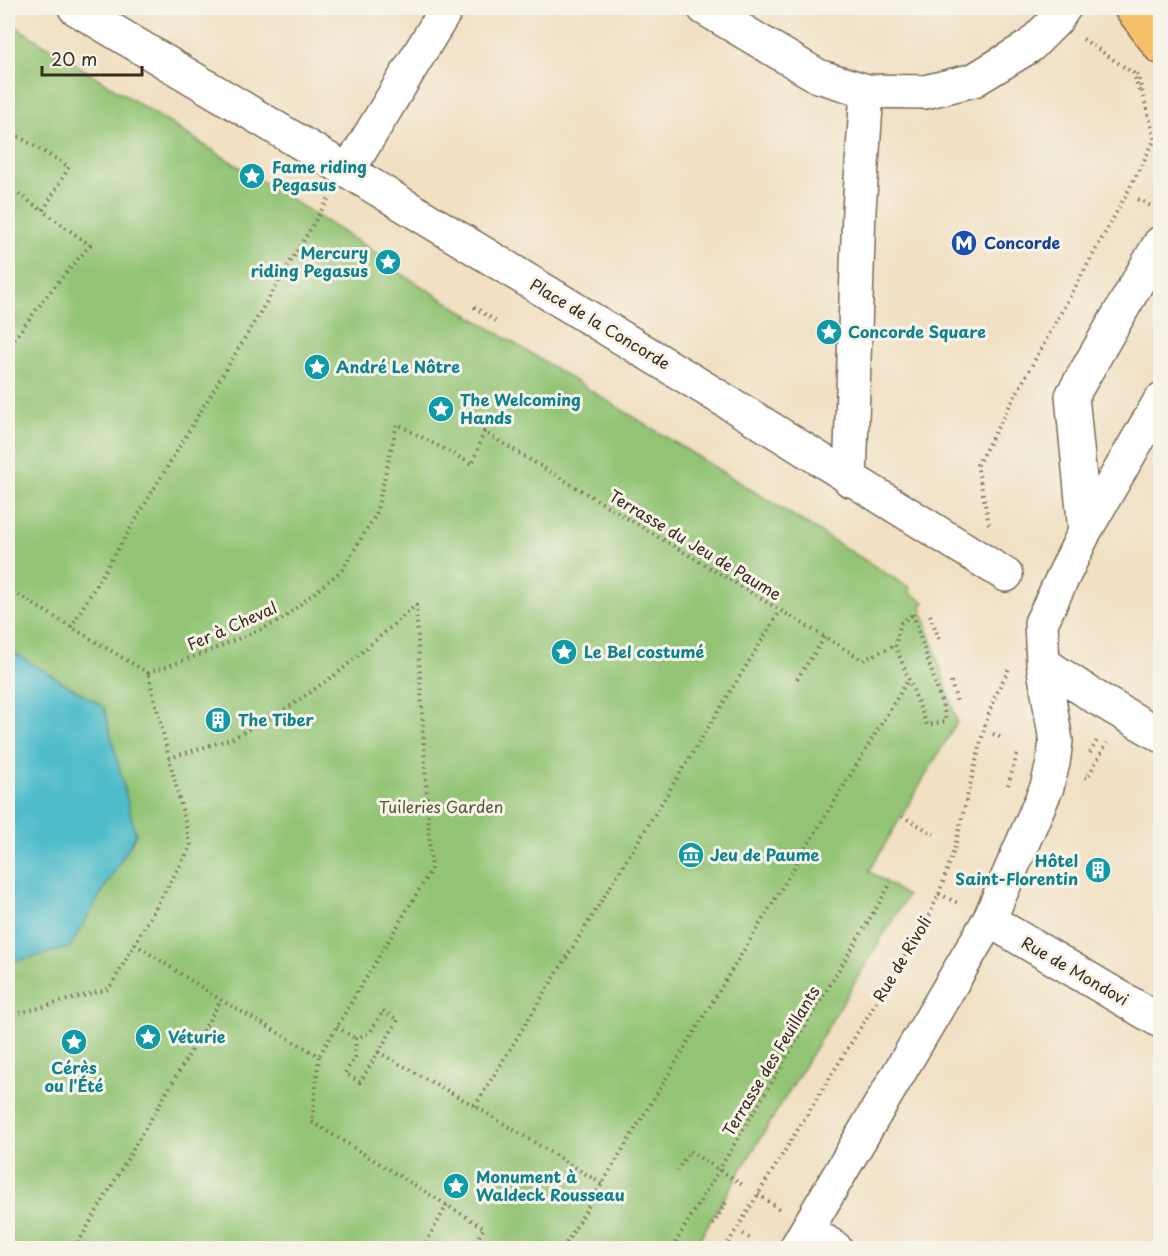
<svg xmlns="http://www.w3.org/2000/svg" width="1168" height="1256" font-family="'Playpen Sans',sans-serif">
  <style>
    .green { fill: #93c474; stroke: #677749; stroke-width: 1.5 }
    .water { fill: #50bccb; stroke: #467374; stroke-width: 1.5 }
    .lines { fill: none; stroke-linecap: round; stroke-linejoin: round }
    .minor-casing { stroke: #7b6a57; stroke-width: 36 }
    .major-casing { stroke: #7b6a57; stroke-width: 36 }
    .path { stroke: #7b6a57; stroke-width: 4; stroke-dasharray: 1.5 4.5; stroke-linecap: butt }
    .minor { stroke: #fff; stroke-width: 33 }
    .major { stroke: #f7c06b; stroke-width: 33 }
    .labels { text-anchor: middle; stroke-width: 6; stroke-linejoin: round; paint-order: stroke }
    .culture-label { font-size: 16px; font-weight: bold; fill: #0d838f; stroke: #f7f3e8; text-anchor: start }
    .transit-label { font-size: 16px; font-weight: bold; fill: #164399; stroke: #f7f3e8; text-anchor: start }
    .street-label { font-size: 16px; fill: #3b2a1e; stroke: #f7f3e8 }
    .park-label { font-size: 16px; fill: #555838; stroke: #f7f3e8 }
  </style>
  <rect width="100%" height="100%" fill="#f7f3e8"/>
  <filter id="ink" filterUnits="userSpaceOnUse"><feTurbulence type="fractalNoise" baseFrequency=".0167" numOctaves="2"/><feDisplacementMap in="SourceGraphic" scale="12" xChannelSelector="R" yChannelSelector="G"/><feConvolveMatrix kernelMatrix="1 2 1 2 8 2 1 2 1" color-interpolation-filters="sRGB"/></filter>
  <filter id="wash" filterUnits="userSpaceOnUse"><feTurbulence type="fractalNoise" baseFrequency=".008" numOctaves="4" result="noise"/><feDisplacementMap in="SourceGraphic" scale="24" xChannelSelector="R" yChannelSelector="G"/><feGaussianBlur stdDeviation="1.35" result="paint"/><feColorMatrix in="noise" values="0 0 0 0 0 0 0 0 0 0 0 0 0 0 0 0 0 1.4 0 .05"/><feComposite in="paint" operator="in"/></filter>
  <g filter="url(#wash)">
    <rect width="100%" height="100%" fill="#f1e0c2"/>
    <path class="green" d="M8,22l373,234 -4,7 15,9 2,-3 516,319 -1,4 15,10 -3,4 36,116 -88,149 38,25 -213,352h-686z"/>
    <path class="water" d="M8,649l96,58 32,128 -67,113 -61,15z"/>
  </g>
  <g filter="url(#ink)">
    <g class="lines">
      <defs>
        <path id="minor" d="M75,8l273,163 417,254 241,150
          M704,8l114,68 49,15 58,1 49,-12 56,-34 26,-26 8,-12
          M348,171l99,-163
          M850,480l9,-270 8,-119
          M1085,531l-13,-135 88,-153
          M1043,663l52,34 65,38
          M989,920l171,101
          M807,1230l28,18
          M796,1248l193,-328 58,-133 6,-24 3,-22 -13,-78 -2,-40 44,-92 75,-130"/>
        <path id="major" d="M1131,8l29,39"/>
      </defs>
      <use href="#minor" class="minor-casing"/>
      <use href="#major" class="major-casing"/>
      <path class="path" d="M1083,39l50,34 6,18
        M8,130l61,37 -26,44 47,34 -41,48 -41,54
        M8,197l9,-4 26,18
        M1138,199l13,7
        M474,307l23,15
        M989,524l-12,-59 150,-272 28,-54 -18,-66
        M8,589l140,84
        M913,614l31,96 2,11 -19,4 -32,-80 6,-22z
        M930,615l9,24
        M71,627l258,-429
        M148,673l59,-21 73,-31 62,-51 34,-56 21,-90 75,40 12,-32 379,228 32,-15
        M797,679l28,-42
        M951,682l7,23
        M993,734l11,5
        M1090,753l8,-14
        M169,758l62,-19 61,-34 47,-33 77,-67 15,265 -112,186
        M1085,777l2,1 20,-35
        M1008,785l10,-33
        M902,816l32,18
        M939,894l21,10
        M135,944l86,56 98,56 -7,66 172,106 -12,20
        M383,1011l15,9 -38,62 -15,-9 10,-16 1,-18 15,-8z
        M8,1016l101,-27 82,-143 -43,-173
        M337,1027l19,12
        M378,1052l97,54 127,78
        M475,1106l305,-495
        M677,1171l12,-20 53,33
        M758,1194l21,15
        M713,1225l13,-23
        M743,1234l8,5
        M75,1248l146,-248
        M423,1248l24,-43
        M563,1248l345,-568
        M672,1248l218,-363
        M725,1248l203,-330 11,-24 15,-44 30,-121 9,-28 16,-33"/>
      <use href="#minor" class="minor"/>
      <use href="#major" class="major"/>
    </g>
  </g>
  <defs>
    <symbol id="sight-disc" viewBox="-11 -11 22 22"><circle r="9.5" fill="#0f9aa8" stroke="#f7f3e8"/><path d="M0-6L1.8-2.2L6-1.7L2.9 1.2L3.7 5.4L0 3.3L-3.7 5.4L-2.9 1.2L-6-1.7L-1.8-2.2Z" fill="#fff"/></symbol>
    <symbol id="metro-disc" viewBox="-11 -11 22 22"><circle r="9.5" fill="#1a4fb4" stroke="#f7f3e8"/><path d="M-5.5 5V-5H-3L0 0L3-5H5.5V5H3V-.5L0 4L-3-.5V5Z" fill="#fff"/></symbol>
    <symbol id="building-disc" viewBox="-11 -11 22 22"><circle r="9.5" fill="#0f9aa8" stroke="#f7f3e8"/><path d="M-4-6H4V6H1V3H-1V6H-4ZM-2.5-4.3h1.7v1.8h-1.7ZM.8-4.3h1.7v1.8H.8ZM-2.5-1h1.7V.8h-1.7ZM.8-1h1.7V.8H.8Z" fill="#fff"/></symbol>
    <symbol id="museum-disc" viewBox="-11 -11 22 22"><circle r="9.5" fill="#0f9aa8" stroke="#f7f3e8"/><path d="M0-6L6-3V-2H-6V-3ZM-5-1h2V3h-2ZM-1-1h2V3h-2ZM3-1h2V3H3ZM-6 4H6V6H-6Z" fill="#fff"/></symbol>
  </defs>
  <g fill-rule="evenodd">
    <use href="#sight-disc" x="237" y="161" width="30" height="30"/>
    <use href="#metro-disc" x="949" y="228" width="30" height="30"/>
    <use href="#sight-disc" x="373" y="247" width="30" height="30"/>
    <use href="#sight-disc" x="814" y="317" width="30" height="30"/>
    <use href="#sight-disc" x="302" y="352" width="30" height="30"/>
    <use href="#sight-disc" x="426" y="394" width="30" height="30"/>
    <use href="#sight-disc" x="549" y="637" width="30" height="30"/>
    <use href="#building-disc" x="203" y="705" width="30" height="30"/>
    <use href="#museum-disc" x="676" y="840" width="30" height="30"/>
    <use href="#building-disc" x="1083" y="855" width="30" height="30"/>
    <use href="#sight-disc" x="133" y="1022" width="30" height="30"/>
    <use href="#sight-disc" x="59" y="1027" width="30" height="30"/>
    <use href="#sight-disc" x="441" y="1171" width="30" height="30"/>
  </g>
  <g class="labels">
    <g class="culture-label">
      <text x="272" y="173">Fame riding<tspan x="272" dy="18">Pegasus</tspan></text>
      <text x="368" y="259" text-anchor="end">Mercury<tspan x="368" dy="18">riding Pegasus</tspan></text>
      <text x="848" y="338">Concorde Square</text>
      <text x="336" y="373">André Le Nôtre</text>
      <text x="460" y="406">The Welcoming<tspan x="460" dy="18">Hands</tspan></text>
      <text x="584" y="658">Le Bel costumé</text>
      <text x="238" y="726">The Tiber</text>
      <text x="710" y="861">Jeu de Paume</text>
      <text x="1078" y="867" text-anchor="end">Hôtel<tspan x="1078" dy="18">Saint-Florentin</tspan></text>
      <text x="168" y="1043">Véturie</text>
      <text x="74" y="1074" text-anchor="middle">Cérès<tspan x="74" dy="18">ou l'Été</tspan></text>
      <text x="476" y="1183">Monument à<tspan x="476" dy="18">Waldeck Rousseau</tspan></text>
    </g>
    <g class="transit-label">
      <text x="984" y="249">Concorde</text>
    </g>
    <g class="street-label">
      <text transform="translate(600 324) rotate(31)" y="6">Place de la Concorde</text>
      <text transform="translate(695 545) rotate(31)" y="6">Terrasse du Jeu de Paume</text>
      <text transform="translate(232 626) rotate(-24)" y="6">Fer à Cheval</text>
      <text transform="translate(902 959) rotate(-59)" y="6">Rue de Rivoli</text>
      <text transform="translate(1075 971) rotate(30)" y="6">Rue de Mondovi</text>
      <text transform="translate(771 1061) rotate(-59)" y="6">Terrasse des Feuillants</text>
    </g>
    <g class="park-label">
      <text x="441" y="813">Tuileries Garden</text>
    </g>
  </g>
  <rect width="1168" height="1256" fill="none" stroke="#f7f3e8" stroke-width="30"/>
  <path d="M42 66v9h100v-9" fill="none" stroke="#3b2a1e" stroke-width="3"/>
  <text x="51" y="66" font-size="18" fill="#3b2a1e" stroke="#f7f3e8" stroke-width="4.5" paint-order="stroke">20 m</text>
</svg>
